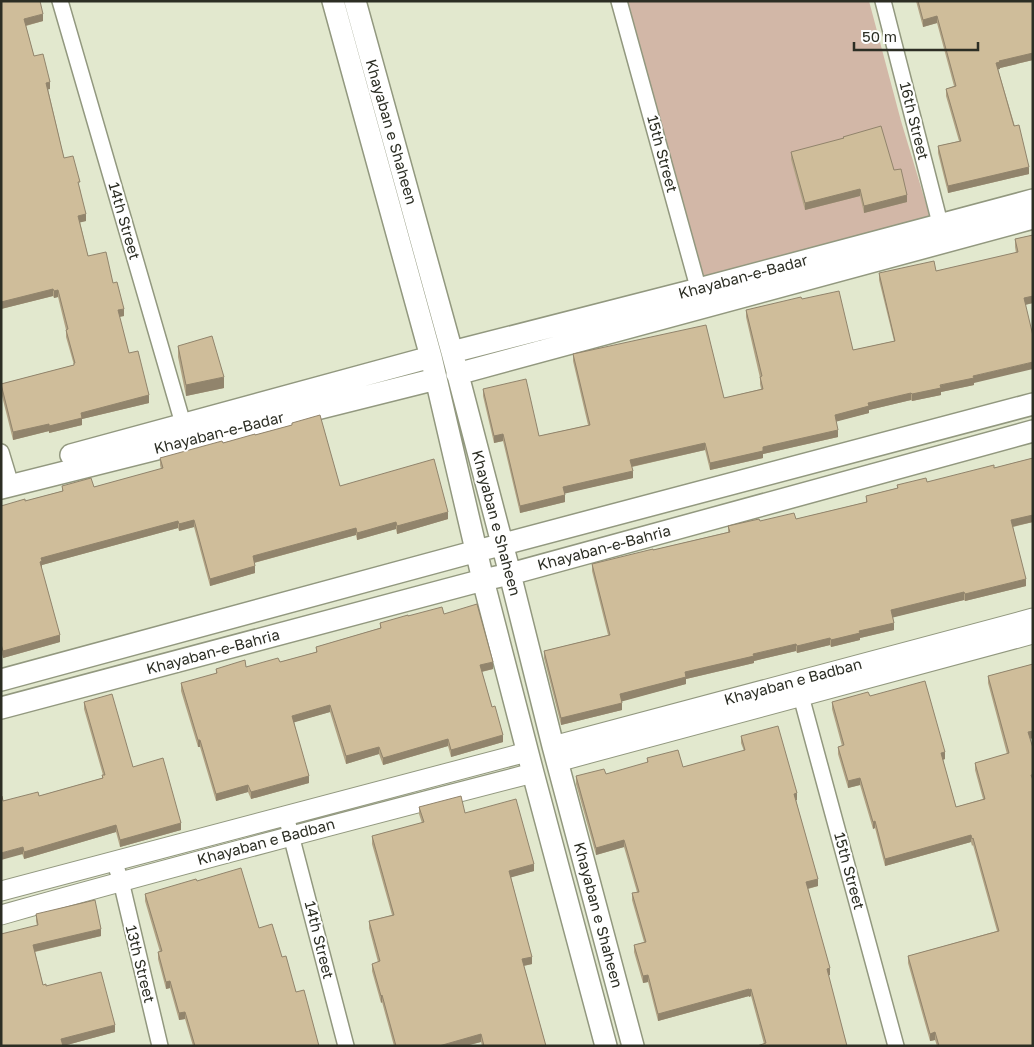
<svg xmlns="http://www.w3.org/2000/svg" width="1034" height="1047" font-family="'Golos Text',sans-serif">
  <style>
    .green { fill: #d2b7a7 }
    .lines { fill: none; stroke-linecap: round; stroke-linejoin: round }
    .minor-casing { stroke: #92987f; stroke-width: 18 }
    .tertiary-casing { stroke: #92987f; stroke-width: 21 }
    .secondary-casing { stroke: #92987f; stroke-width: 24 }
    .minor { stroke: #fff; stroke-width: 15 }
    .tertiary { stroke: #fff; stroke-width: 19 }
    .secondary { stroke: #fff; stroke-width: 21 }
    .wall { fill: #b2a384 }
    .shaded-wall { fill: #91846c }
    .building { fill: #cfbd9a; stroke: #91846c }
    .labels { text-anchor: middle; stroke-width: 4; stroke-linejoin: round; paint-order: stroke }
    .street-label { font-size: 15px; fill: #2c2e24; stroke: #fff }
  </style>
  <rect width="100%" height="100%" fill="#e2e8ce"/>
  <path class="green" d="M625,1h244l32,120 29,96 -227,64z"/>
  <g class="lines">
    <defs>
      <path id="minor" d="M60,1l126,433
        M619,1l82,297
        M883,1l60,234
        M1,452l10,33
        M798,685l98,361
        M286,816l60,230
        M114,861l7,20 39,165"/>
      <path id="tertiary" d="M553,746l480,-128
        M557,762l476,-128
        M1,891l526,-139
        M1,915c177,-50 354,-96 532,-142"/>
      <path id="secondary" d="M333,1l98,356 52,223 50,193 73,273
        M355,1l97,351 58,222 43,172 80,300
        M452,352l247,-63 334,-89
        M457,374l576,-156
        M71,455l360,-98
        M1,488l435,-109
        M1,680l476,-129 556,-147
        M1,708l482,-128 27,-6 523,-143"/>
    </defs>
    <use href="#minor" class="minor-casing"/>
    <use href="#tertiary" class="tertiary-casing"/>
    <use href="#secondary" class="secondary-casing"/>
    <use href="#minor" class="minor"/>
    <use href="#tertiary" class="tertiary"/>
    <use href="#secondary" class="secondary"/>
  </g>
  <path class="wall" d="M1,1l42,20 -17,5 8,30 16,33h-2l16,69 16,31 6,32 -6,1 8,34 25,27 11,33 -5,1 10,36 20,50 -67,16v6l-33,8v-2l-36,9 -12,-48v-8l73,-19 -8,-28v-7l-8,-33 -4,1 -1,-2 -52,13z
    M916,1h117v59l-33,8v1h-2l31,105 -81,19 -10,-40v-7l21,-5 -13,-45v-7l8,-3 -17,-63 -14,4z
    M791,152l103,18 13,32 -43,11 -4,-17 -55,14 -14,-51z
    M1033,235v68l-8,2 -51,78v2l-33,7v3l-29,6 -1,-1 -42,10v3l-33,8 2,16 -75,17v4l-53,12 -5,-20 -73,17 1,11 -68,15v9l-45,11 -17,-72 -9,2 -11,-47v-7l56,47 49,-11 -15,-64v-7l151,44 37,-9 -1,-5v-6l-14,-61v-7l56,-11 51,51 41,-9 -15,-61v-7l57,-2 80,-18 -1,-6v-8z
    M178,346l46,42 -38,8 -8,-39z
    M292,423l48,63 108,33 -51,15 -1,-5 -39,11 -1,-5 -102,28 1,10 -45,13 -16,-59 -15,4 -1,-3 -136,37v3h-1l19,74 -57,16 -2,-7v-145l24,-5 37,-10v-5l32,1 67,-18 -1,-4v-7l95,-23 37,-10z
    M1033,458v64l-20,5 13,59 -61,15 -1,-1 -71,17 1,13 -34,8v2l-29,7 -1,-2 -33,8 -1,-2 -42,10v2l-68,16v5l-65,17 1,9 -61,15 -17,-67v-7l64,-16 -16,-64v-7l61,-14 75,-18v-6l32,-5 36,-2 70,-17v-6l31,-8v-3l30,-3 67,-14z
    M444,614l49,55 -11,3 10,35 11,35 -52,15 -3,-11 -65,19 -4,-11 -33,10 -16,-52 -36,10 15,61 -58,16 -3,-7 -32,9 -16,-54h-2l-17,-56v-8l35,-9v-5l30,-2 34,-5 36,-10v-5l64,-19v-5l28,-7z
    M1033,664v74l-3,1 3,307h-96l-2,-6 -5,1 -22,-78v-7l89,-25 -24,-86 -1,1 -1,-4 -86,24 -10,-38 -2,1 -13,-44 -12,3 -10,-34v-7l4,-1 -10,-37v-7l38,-6 75,63 -2,1 13,47 27,-8 -8,-29v-7l32,-9 -19,-71v-7z
    M84,702l97,128 -61,17 -4,-15 -92,27 -21,-58 36,-5 63,-18 1,-3 -19,-66z
    M741,736l56,64h-1l22,86 -10,3 22,86h-2l19,71 -83,-2 -13,-48 -2,1v-1l-91,25 -10,-39 -5,1 -9,-31v-7l10,-3 -12,-42v-7l5,-1 -13,-45 -28,8 -20,-71v-8l30,-2 41,-11v-5l36,9 61,-16 -3,-8z
    M419,807l46,6 69,58 -23,6 21,87 -8,2 22,80h-64l-1,-4 -16,4h-71l-12,-44 -1,1 -9,-32v-7l6,-2 -9,-34v-7l23,-6 -20,-71v-8l50,-13 -3,-9z
    M197,881l62,47 23,29 14,35 23,54h-126l-8,-27 -6,1 -9,-32 -4,1 -8,-30v-7h2l-15,-51v-7z
    M36,914l65,22 -66,16 8,33 3,1 69,46 -52,14h-62l36,-120 -1,-5z"/>
  <path class="shaded-wall" d="M43,14v7l-19,5v-7z
    M937,16v7l-14,4v-7z
    M1033,53v7l-33,8v1l-4,1v-7l3,-2z
    M50,82v7l-4,1v-7z
    M1029,167v7l-81,19v-7z
    M860,189v7l-55,14v-7z
    M907,195v7l-43,11v-7z
    M86,214v7l-8,2v-7z
    M53,289v7l-52,13v-7z
    M58,290v7l-4,1v-7z
    M1033,296v7l-9,2v-7z
    M124,309v7l-6,1v-7z
    M1033,362v7l-59,14v2l-33,7v3l-29,6v-7l61,-18z
    M224,377v11l-38,8v-11z
    M911,393v7l-42,10v3l-34,9v-7l33,-12z
    M149,395v8l-67,16v6l-33,8v-7l32,-13z
    M49,424v7l-36,9v-8z
    M838,430v7l-75,17v4l-53,12v-7l53,-16z
    M503,434v7l-9,2v-7z
    M705,443v7l-75,17v-7z
    M633,471v7l-70,16v-7z
    M565,495v7l-45,11v-7z
    M448,512v7l-51,15v-8z
    M1033,515v7l-22,5v-7z
    M194,520v7l-15,4v-7z
    M178,521v7l-136,37v3l-2,1v-7l1,-4z
    M396,522v7l-39,11v-7z
    M356,528v7l-103,28v-7z
    M255,566v7l-45,13v-7z
    M1026,579v7l-61,15v-7z
    M964,592v8l-73,18v-8z
    M894,623v7l-34,8v2l-29,7v-7l28,-9z
    M60,635v7l-57,16v-7z
    M830,638v7l-33,8v-7z
    M796,644v7l-42,10v2l-68,16v5l-66,18v-8l65,-22 68,-18z
    M493,662v7l-13,3v-7z
    M622,703v7l-61,15v-7z
    M330,705v7l-38,11v-7z
    M1033,731v7l-5,1v-7z
    M503,735v7l-52,15v-7z
    M448,739v7l-65,19v-7z
    M198,740h2v7h-2z
    M379,747v7l-33,10v-8z
    M945,752v7l-4,1v-7z
    M309,776v7l-58,16v-7z
    M860,778v7l-12,3v-7z
    M248,785v7l-32,9v-7z
    M797,793v7l-3,1v-7z
    M875,821v7l-2,1v-7z
    M181,823v7l-61,17v-7z
    M116,825v7l-92,27v-7z
    M971,835v7l-86,24v-7z
    M624,840v7l-28,8v-7z
    M23,847v7l-22,6v-7z
    M534,864v7l-25,7v-7z
    M818,879v7l-12,3v-7z
    M101,929v7l-68,16v-7z
    M532,957v7l-10,2v-7z
    M830,968v7l-3,1v-7z
    M648,975v7l-5,1v-7z
    M170,981v7l-4,1v-7z
    M749,989v7l-91,25v-7z
    M751,989v7l-2,1v-7z
    M382,995v7l-1,1v-7z
    M185,1012v7l-6,1v-7z
    M115,1025v7l-52,14h-2v-7z
    M935,1032v8l-5,1v-7z
    M481,1034v8l-16,4h-26z"/>
  <path class="building" d="M1,1h39l3,13 -19,5 10,37 9,-2 7,28 -4,1 18,75 9,-2 7,26h-2l8,32 -8,2 10,40 18,-4 7,31 4,-1 7,27 -6,1 11,43 9,-2 11,44 -68,18 1,5 -33,8v-2l-36,8 -12,-48 73,-19v-2h1l-9,-33 2,-1 -10,-39 -4,1 -1,-2 -52,13z
    M918,1h115v52l-34,8 1,1 -4,1 18,63 5,-1 10,42 -81,19 -10,-40 23,-5 -15,-52 10,-3 -19,-70 -14,4z
    M881,126l13,44 7,-1 6,26 -43,11 -4,-17 -55,14 -14,-51 53,-14 -1,-1z
    M1033,235v61l-9,2 9,38v26l-60,14 1,2 -34,7 1,3 -29,6 -1,-1 -43,10 1,3 -34,9 3,15 -75,17v4l-53,12 -5,-20 -75,17 3,11 -70,16 2,8 -45,11 -17,-72 -9,2 -11,-47 43,-10 13,57 51,-11 -17,-71 133,-29 18,73 39,-9 -3,-12 2,-1 -16,-66 55,-13 1,2 37,-8 14,59 42,-9 -16,-68 55,-12 2,10 82,-19 -3,-13z
    M212,336l12,41 -38,8 -8,-39z
    M320,415l20,71 94,-27 14,53 -51,14 -1,-4 -39,11 -1,-5 -103,28 2,10 -45,13 -16,-59 -15,4 -1,-3 -137,37 1,3 -2,1 20,73 -57,16 -2,-7v-138l24,-7v2l38,-10 -1,-5 29,-8 3,9 69,-19 -3,-10 62,-17 1,2 32,-9v1l37,-10v-2z
    M1033,458v57l-22,5 15,59 -61,15 -1,-2 -73,18 3,13 -35,8 1,2 -29,7 -1,-2 -33,8 -1,-2 -43,10 1,2 -69,16 1,5 -66,17 2,9 -61,15 -17,-67 66,-16 -18,-71 61,-15v1l77,-18 -2,-6 31,-7 1,2 34,-8 2,6 71,-17 -1,-6 32,-8 -1,-3 29,-7 1,4 67,-17v3z
    M477,604l16,58 -13,3 12,42 3,-1 8,29 -52,15 -3,-11 -65,19 -4,-11 -33,9 -16,-51 -38,11 17,60 -58,16 -3,-7 -32,9 -16,-54h-2l-17,-57 36,-10 -1,-4 29,-9 1,7 32,-9 2,4 37,-10 -1,-5 65,-19 -1,-5 28,-8v1l34,-9 2,7z
    M1033,664v67l-5,1 5,16v27h-2l2,5v266h-94l-4,-14 -5,2 -22,-78 91,-25 -26,-93 -1,1 -1,-4 -86,24 -10,-38 -2,1 -13,-44 -12,3 -10,-34 6,-2 -12,-43 36,-10 2,4 55,-15 20,71 -4,1 15,54 29,-8 -10,-36 34,-10 -21,-77z
    M112,694l21,73 30,-9 18,65 -61,17 -4,-15 -92,27 -1,-5 -22,6v-56l1,-1 1,5 35,-9 1,4 64,-18 -1,-3h3l-21,-73z
    M778,726l19,67 -3,1 24,85 -12,3 24,86 -3,1 20,77h-90l9,-3 -15,-54 -2,1v-1l-91,25 -10,-39 -5,1 -9,-31 12,-3 -14,-49 7,-1 -15,-52 -28,8 -20,-72 28,-7 2,5 42,-12 -1,-4 31,-8 5,17 62,-17 -4,-14z
    M461,796l4,17 51,-14 18,65 -25,7 23,86 -10,2 24,87h-62l-3,-12 -42,12h-43l-14,-51 -1,1 -9,-32 8,-3 -11,-40 25,-6 -22,-79 52,-14 -5,-15z
    M241,868l18,60 13,-4 10,33 4,-1 10,36 8,-2 15,56h-124l-10,-34 -6,1 -9,-32 -4,1 -8,-30 4,-1 -17,-57 51,-15 1,2z
    M95,900l6,29 -68,16 10,40 3,-1v2l55,-14 14,53 -54,14 2,7h-62v-112l37,-9 -2,-11z"/>
  <g class="labels">
    <g class="street-label">
      <text transform="translate(914 121) rotate(76)" y="5">16th Street</text>
      <text transform="translate(391 132) rotate(74)" y="5">Khayaban e Shaheen</text>
      <text transform="translate(662 154) rotate(75)" y="5">15th Street</text>
      <text transform="translate(124 221) rotate(74)" y="5">14th Street</text>
      <text transform="translate(743 277) rotate(-15)" y="5">Khayaban-e-Badar</text>
      <text transform="translate(219 433) rotate(-14)" y="5">Khayaban-e-Badar</text>
      <text transform="translate(496 523) rotate(75)" y="5">Khayaban e Shaheen</text>
      <text transform="translate(604 548) rotate(-15)" y="5">Khayaban-e-Bahria</text>
      <text transform="translate(213 652) rotate(-15)" y="5">Khayaban-e-Bahria</text>
      <text transform="translate(793 682) rotate(-15)" y="5">Khayaban e Badban</text>
      <text transform="translate(266 842) rotate(-15)" y="5">Khayaban e Badban</text>
      <text transform="translate(849 871) rotate(75)" y="5">15th Street</text>
      <text transform="translate(598 915) rotate(75)" y="5">Khayaban e Shaheen</text>
      <text transform="translate(319 940) rotate(76)" y="5">14th Street</text>
      <text transform="translate(140 964) rotate(76)" y="5">13th Street</text>
    </g>
  </g>
  <rect width="1034" height="1047" fill="none" stroke="#2c2e24" stroke-width="5"/>
  <path d="M854 42v8h124v-8" fill="none" stroke="#2c2e24" stroke-width="2.5"/>
  <text x="862" y="42" font-size="15" fill="#2c2e24" stroke="#ffffff" stroke-width="4" paint-order="stroke">50 m</text>
</svg>
